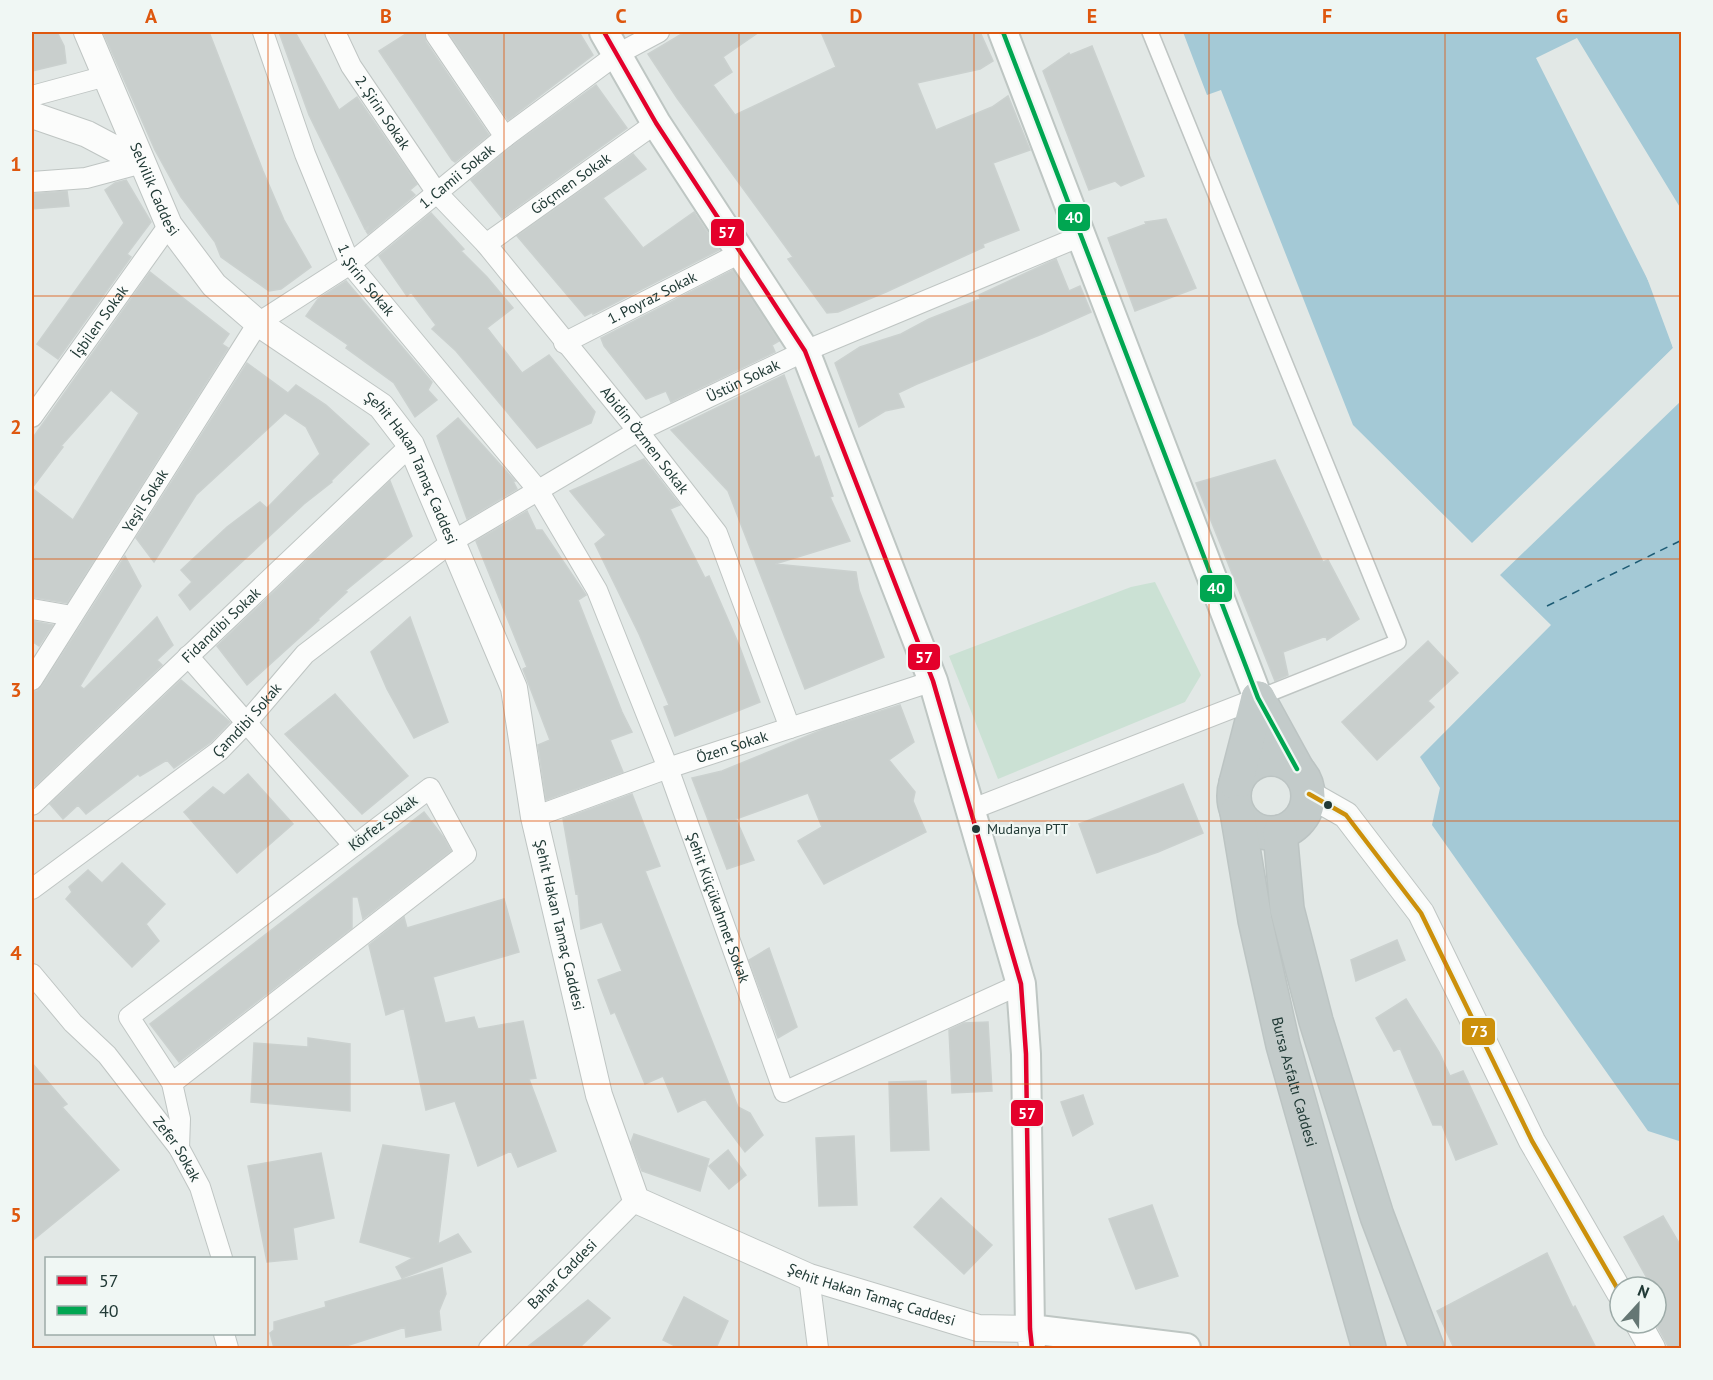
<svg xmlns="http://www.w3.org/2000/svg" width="1713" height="1380" font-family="'PT Sans',sans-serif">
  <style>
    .green { fill: #cbe1d4 }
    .water { fill: #a4c9d6 }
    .pier { fill: #e2e8e6 }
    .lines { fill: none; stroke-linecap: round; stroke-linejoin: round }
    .ferry { stroke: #1d5b74; stroke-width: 1.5; stroke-dasharray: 8 6; stroke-linecap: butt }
    .building { fill: #c9cfcd; stroke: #cbd1cf; stroke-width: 1.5; fill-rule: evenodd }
    .pedestrian-casing { stroke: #bfc5c3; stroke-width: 18 }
    .minor-casing { stroke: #bfc5c3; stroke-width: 22 }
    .tertiary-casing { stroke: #bfc5c3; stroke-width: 28 }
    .secondary-casing { stroke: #bec6c3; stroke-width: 32 }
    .trunk-casing { stroke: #bcc4c3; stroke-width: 36 }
    .pedestrian { stroke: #fbfcfb; stroke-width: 15 }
    .minor { stroke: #fbfcfb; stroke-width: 20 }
    .tertiary { stroke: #fbfcfb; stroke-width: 26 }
    .secondary { stroke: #fbfcfb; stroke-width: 28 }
    .trunk { stroke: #c3cbca; stroke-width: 33 }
    .bus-1-casing { stroke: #f0f7f4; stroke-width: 9 }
    .bus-2-casing { stroke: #f0f7f4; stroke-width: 9 }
    .bus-3-casing { stroke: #f0f7f4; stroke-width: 9 }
    .bus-1 { stroke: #e4002b; stroke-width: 4.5 }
    .bus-2 { stroke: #00a651; stroke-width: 4.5 }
    .bus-3 { stroke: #cc900b; stroke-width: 4.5 }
    .grid { fill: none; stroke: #de570e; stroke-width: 1.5; stroke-opacity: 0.55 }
    .bus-dot { fill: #213a36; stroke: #f0f7f4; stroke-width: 2 }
    .labels { text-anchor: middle; stroke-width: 4.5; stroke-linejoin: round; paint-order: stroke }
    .bus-label { font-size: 14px; fill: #213a36; stroke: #f0f7f4; text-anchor: start }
    .street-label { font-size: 15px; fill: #213a36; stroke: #f0f7f4 }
    .line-badge { stroke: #f0f7f4; stroke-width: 2 }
    .badge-label { font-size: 16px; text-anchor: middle; font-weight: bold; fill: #fff }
    .neatline { fill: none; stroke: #de570e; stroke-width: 2 }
    .grid-label { font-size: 20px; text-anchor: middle; font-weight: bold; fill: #de570e }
  </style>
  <rect width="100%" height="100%" fill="#e2e8e6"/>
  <path class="green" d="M1155,582l46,93 -16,27 -187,77 -49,-123 182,-69z"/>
  <path class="water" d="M1183,32h498v177l-104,-171 -41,20 127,252 10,38 -201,195 -119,-118 -132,-335 -14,5z
    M1681,401v744l-2,-4 -31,-10 -216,-306 8,-37 -20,-31 131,-132 -51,-50z"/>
  <path class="pier" d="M1637,251l29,58 10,40 -110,107 107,-108z"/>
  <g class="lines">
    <path class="ferry" d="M1547,606l135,-66"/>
  </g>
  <path class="building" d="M32,32h25l7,14 2,17 -34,8z
    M103,32h106l54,139 21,49 27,47 -30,22 -12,2 -48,-34 -6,-15 -34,-45 -26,-47z
    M279,32h16l44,78 18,-13 60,87 -7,6 5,5 -47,39 -2,-3 3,-5 -4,3 -56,-114z
    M409,32h16l1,10 63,93 -34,27 -3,-2 -73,-109z
    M448,32h131l14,23 -85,65z
    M685,32h74l-36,25 9,15 -19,13 22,30 101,-48 -15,-35h159l13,29 -13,8 -63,14 19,47 56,-23 16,-11 22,54 -37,13 26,67 -36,14 1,3 -98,45 -48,20 -11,1 -39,-54 5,-2 -116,-159 -29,-44z
    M1092,46l52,130 -23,10 -6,-5 -26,9 -46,-119 26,-18 1,2z
    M596,85l31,43 -125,90 -31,-38 41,-34z
    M633,154l13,15 -43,29 40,50 51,-36 25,38 -126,64v-2l-8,4 -68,-80z
    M126,180l25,42 -24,32 4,3 -73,102 -21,-15 87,-121 -19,-33 10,-7z
    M67,191l2,15 -37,3v-15z
    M431,213l33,36 -3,2 26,26 26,31 -26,20 35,45 27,-18 46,57 -4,11 -54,25 -81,-97 -24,-22 4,-4 -25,-33 -4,4 -28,-40z
    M1166,219l30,69 -61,23 -27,-73 38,-14 -1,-2z
    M1056,259l13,32 11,-5 11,26 -49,22 -125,50 -19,9 6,14 -19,4 -26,16 -24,-64 25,-16 41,-13 28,-15 51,-20 -1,-4z
    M733,270l46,71 -7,4 3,7 -104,50 -5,-11 -20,8 -42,-53 -3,-8z
    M150,272l79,62 -7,10 6,4 -161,255 -35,-6v-158zM111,390l28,23 -66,107 -41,-32 31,-41 -2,-1z
    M346,281l86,101 -4,8 9,10 -22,17 -21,-34 -48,-35 2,-3 -42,-29 12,-17z
    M247,363l41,30 8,-8 30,20 43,39 -38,37 1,1 -28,22 -114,106 -11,-15 13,-13 -11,-12 46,-43 33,-25 7,6 53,-54 -14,-27 -21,-14 -89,82 -42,67 -18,-24z
    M784,375l31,83 4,-2 14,40 -3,1 20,44 -75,23 81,8 3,18 25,67 -79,32 -77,-198 -57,-61z
    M458,418l57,63h-2l4,8 -50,30 -30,-83z
    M644,459l36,46 -10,4 35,69 4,-2 30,69 21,57 -85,34 -11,-29 5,-2 -30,-71 -44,-90 11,-9 -36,-44z
    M1275,460l48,102 5,-2 31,59 -32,21 -1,-4 -43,16 5,23 -13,6 -79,-198z
    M390,481l22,55 -67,55 2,1 -29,27 1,1 -72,65 -30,-39z
    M527,511l9,19h6l44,65 -8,5 44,112 10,20 -22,8 13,32 -77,28 -8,-55 12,-5 -27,-71 4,-2 -51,-126z
    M125,556l16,30 -61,100 4,3 73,-72 16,28 -16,15 5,5 -127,121 -3,-5v-89l5,-1 5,-5z
    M410,617l38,105 -34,16 -27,-49 -16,-37z
    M32,621l21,4 -14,21 -7,-5z
    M1428,641l30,32 -30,28 6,6 -57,53 -35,-38z
    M181,680l49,42 -19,20 -37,26 -7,-8 -27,16 -2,-2 -52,40 -8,-9 -15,14 -13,-15z
    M335,694l73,82 -46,38 -77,-80z
    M900,705l14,37 -25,18 26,32 -2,9 13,31 -102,52 -26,-43 24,-14 -14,-34 -72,26 18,41 -27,9 -35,-91 30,-7 102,-42z
    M248,774l45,50 -56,49 -53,-61 29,-25 11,8z
    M1183,784l20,49 -45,19 -61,21 -18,-49z
    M632,794l28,72 -15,5 93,236 12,6 13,22 -18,17 -40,-53 -27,13 -15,-36 -18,8 -30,-72 -4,2 -13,-34 24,-9 -20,-49 -21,7 -3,-36 -2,1 -13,-75z
    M424,812l20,26 7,13 -88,68 -5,-22h-6v31l-173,134 -29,-38z
    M122,863l43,41 -19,20 13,17 -27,26 -66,-68 6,-7 -3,-5 19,-17 14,13z
    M504,899l15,53 -86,25 12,46 29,-6 4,12 45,-8 13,57 -7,1 27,72 -38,16 -7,-16 -33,15 -23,-65 -29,9 -22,-102 -18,7 -17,-70 35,-28 3,11z
    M1397,940l8,20 -49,21 -5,-21z
    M769,948l28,79 -19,11 -29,-78z
    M1406,999l33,53 11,24 13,-5 34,73 -41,16 -14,-35h-9l-33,-77 -6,3 -18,-33z
    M988,1022l4,69 -40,2 -3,-63 15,-7z
    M308,1038l42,6v67l-99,-9 3,-59 54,4z
    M32,1063l35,41 -5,3 57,63 -87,71z
    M926,1081l3,69 -38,1 -2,-69z
    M1083,1095l10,29 -20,12 -12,-34z
    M634,1134l75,25 -9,32 -58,-20 -11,-29z
    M854,1136l3,69 -38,1 -3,-68z
    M383,1145l66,10 -11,89 20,-10 13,18 -69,26 -6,-11 17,-9 -53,-16z
    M728,1150l18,25 -17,14 -20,-23z
    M321,1153l13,65 -41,10 4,31 -30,3 -19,-96z
    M941,1198l51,47 -28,29 -50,-47z
    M1152,1205l26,71 -42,13 -27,-70z
    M1663,1216l19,32v100h-13l-13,-24v-37h-4l-28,-50z
    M1547,1253l26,55 2,-2 21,42h-142l-17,-37z
    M442,1268l4,26 -7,17 2,19 -35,7 -1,-10 -65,21h-66l-4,-15 4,-3v-8l52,-15 -1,-5z
    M684,1297l44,24 -12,27h-37l-16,-8z
    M588,1300l22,18 -31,30h-53z"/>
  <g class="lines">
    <defs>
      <path id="pedestrian" d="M1150,32l248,610 -140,56"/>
      <g id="minor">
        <path id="s1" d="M263,32l42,122 45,110 188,226 59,100 71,178 116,324 237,-108"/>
        <path id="s2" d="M335,32l16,34 86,127 49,51 152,187 79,102 73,195"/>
        <path d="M436,35l69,102"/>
        <path d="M32,96l74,-20"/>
        <path d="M32,182l54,-4 56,-15"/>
        <path id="s3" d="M486,244l170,-121"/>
        <path id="s4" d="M564,343l176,-90"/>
        <path id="s5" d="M32,417l137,-192"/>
        <path d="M32,609l40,7"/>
        <path d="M188,656l166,190"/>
        <path id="s6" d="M32,680l226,-357 92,-59 155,-127 111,-82 43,-23"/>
        <path id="s7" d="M32,805l379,-360"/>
        <path d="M970,810l288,-112"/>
        <path id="s8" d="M534,817l134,-49 265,-87"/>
        <path id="s9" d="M32,889l187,-138 28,-29 58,-68 148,-113 185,-110 167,-80 276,-115"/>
        <path id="s10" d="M32,974l41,49 34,32 72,93 21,39 22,71"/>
        <path d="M172,1083l294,-229 -36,-66 -301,229 43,66 8,36 -1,29"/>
        <path d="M809,1277l9,71"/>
        <path d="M224,1334l4,14"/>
        <path id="s11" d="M489,1348l147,-148"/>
      </g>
      <g id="tertiary">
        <path id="s12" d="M87,32l82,193 45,60 44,38 123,83 30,39 103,243 20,129 44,188 21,90 37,105 173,77 169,51 52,1 2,19"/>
        <path d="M32,115l55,19 55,29"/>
        <path d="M1309,794l37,21 75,98 111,228 88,152"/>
        <path d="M1638,1323l14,25"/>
      </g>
      <path id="secondary" d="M604,32l52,91 149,228 128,330 88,303 5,70 4,275 156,19
        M1003,32l255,666"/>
      <g id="trunk">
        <path d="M1258,698l39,71"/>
        <circle cx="1271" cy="796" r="37"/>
        <path d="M1236,783l22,-85"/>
        <path id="s13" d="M1237,812l18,108 28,125 86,303"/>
        <path d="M1280,832l7,77 29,112 61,195 50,132"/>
      </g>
    </defs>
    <use href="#pedestrian" class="pedestrian-casing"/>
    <use href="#minor" class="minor-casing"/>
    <use href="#tertiary" class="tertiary-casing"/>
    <use href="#secondary" class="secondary-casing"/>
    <use href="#trunk" class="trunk-casing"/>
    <use href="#pedestrian" class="pedestrian"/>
    <use href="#minor" class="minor"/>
    <use href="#tertiary" class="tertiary"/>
    <use href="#secondary" class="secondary"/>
    <use href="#trunk" class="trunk"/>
    <defs>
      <path id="bus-1" d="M604,32l52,91 149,228 128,330 88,303 5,70 4,275 2,19"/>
      <path id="bus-2" d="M1003,32l255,666 39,71"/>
      <path id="bus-3" d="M1309,794l37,21 75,98 111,228 88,152"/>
    </defs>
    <use href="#bus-1" class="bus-1-casing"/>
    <use href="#bus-2" class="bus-2-casing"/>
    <use href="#bus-3" class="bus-3-casing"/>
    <use href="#bus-1" class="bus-1"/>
    <use href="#bus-2" class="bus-2"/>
    <use href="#bus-3" class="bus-3"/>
  </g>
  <path class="grid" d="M268,32v1316M504,32v1316M739,32v1316M974,32v1316M1209,32v1316M1445,32v1316M32,296h1650M32,559h1650M32,821h1650M32,1084h1650"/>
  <g class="bus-dot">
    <circle cx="1328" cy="805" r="5"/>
    <circle cx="976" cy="829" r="5"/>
  </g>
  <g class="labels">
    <g class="bus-label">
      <text x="987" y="834">Mudanya PTT</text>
    </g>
    <g class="street-label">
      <text dy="5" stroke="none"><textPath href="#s2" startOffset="94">2. Şirin Sokak</textPath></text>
      <text dy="5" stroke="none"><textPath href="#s6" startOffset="670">1. Camii Sokak</textPath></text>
      <text dy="5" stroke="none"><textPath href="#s3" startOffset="104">Göçmen Sokak</textPath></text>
      <text dy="5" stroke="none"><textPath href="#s12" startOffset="171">Selvilik Caddesi</textPath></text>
      <text dy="5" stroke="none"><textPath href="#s1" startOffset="270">1. Şirin Sokak</textPath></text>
      <text dy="5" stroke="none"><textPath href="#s4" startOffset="99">1. Poyraz Sokak</textPath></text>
      <text dy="5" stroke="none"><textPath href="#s5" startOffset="117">İşbilen Sokak</textPath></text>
      <text dy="5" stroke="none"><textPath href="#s9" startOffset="880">Üstün Sokak</textPath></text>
      <text dy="5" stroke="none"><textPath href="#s2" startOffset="514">Abidin Özmen Sokak</textPath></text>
      <text dy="5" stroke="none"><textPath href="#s12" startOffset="560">Şehit Hakan Tamaç Caddesi</textPath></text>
      <text dy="5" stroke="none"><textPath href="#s6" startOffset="212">Yeşil Sokak</textPath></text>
      <text dy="5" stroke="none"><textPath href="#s7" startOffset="261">Fidandibi Sokak</textPath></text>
      <text dy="5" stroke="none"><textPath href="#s9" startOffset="274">Çamdibi Sokak</textPath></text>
      <text dy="5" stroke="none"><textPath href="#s8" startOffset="210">Özen Sokak</textPath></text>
      <text transform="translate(383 823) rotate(-37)" y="5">Körfez Sokak</text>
      <text dy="5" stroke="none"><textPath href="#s1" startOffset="998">Şehit Küçükahmet Sokak</textPath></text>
      <text dy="5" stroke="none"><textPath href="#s12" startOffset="1046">Şehit Hakan Tamaç Caddesi</textPath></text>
      <text dy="5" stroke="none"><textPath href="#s13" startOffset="276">Bursa Asfaltı Caddesi</textPath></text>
      <text dy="5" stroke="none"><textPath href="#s10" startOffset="228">Zefer Sokak</textPath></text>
      <text dy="5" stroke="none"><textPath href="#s11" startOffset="104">Bahar Caddesi</textPath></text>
      <text dy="5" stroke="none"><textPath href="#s12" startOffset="1586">Şehit Hakan Tamaç Caddesi</textPath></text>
    </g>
  </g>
  <g class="line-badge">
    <rect x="1057" y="203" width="34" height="29" rx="6" fill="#00a651"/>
    <rect x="710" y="218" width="35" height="29" rx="6" fill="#e4002b"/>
    <rect x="1199" y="574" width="34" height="29" rx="6" fill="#00a651"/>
    <rect x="907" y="643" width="34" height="28" rx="6" fill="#e4002b"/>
    <rect x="1461" y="1017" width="35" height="29" rx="6" fill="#cc900b"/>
    <rect x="1010" y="1099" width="34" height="28" rx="6" fill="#e4002b"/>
  </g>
  <g class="badge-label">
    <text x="1074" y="223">40</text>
    <text x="727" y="238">57</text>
    <text x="1216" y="594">40</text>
    <text x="924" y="663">57</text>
    <text x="1479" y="1037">73</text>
    <text x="1027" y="1119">57</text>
  </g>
  <rect width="1713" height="1380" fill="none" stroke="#f0f7f4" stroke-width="66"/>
  <rect x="45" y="1257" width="210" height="78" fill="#f0f7f4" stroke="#9daba8" stroke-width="1.5"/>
  <rect x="57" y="1276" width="30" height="9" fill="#e4002b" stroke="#9daba8" stroke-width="1.5"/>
  <text x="99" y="1287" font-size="18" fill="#213a36">57</text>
  <rect x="57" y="1306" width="30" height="9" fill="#00a651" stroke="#9daba8" stroke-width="1.5"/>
  <text x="99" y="1317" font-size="18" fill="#213a36">40</text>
  <g transform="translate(1638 1305) rotate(22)"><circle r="28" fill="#f0f7f4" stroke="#9daba8" stroke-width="1.5"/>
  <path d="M0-4.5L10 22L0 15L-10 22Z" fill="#657774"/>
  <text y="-9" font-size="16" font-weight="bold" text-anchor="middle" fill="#213a36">N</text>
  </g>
  <rect x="33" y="33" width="1647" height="1314" class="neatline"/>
  <g class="grid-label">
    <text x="151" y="23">A</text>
    <text x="386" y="23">B</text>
    <text x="621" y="23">C</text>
    <text x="856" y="23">D</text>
    <text x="1092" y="23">E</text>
    <text x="1327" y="23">F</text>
    <text x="1562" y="23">G</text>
    <text x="16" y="171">1</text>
    <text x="16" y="434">2</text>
    <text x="16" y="697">3</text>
    <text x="16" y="960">4</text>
    <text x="16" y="1222">5</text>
  </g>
</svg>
